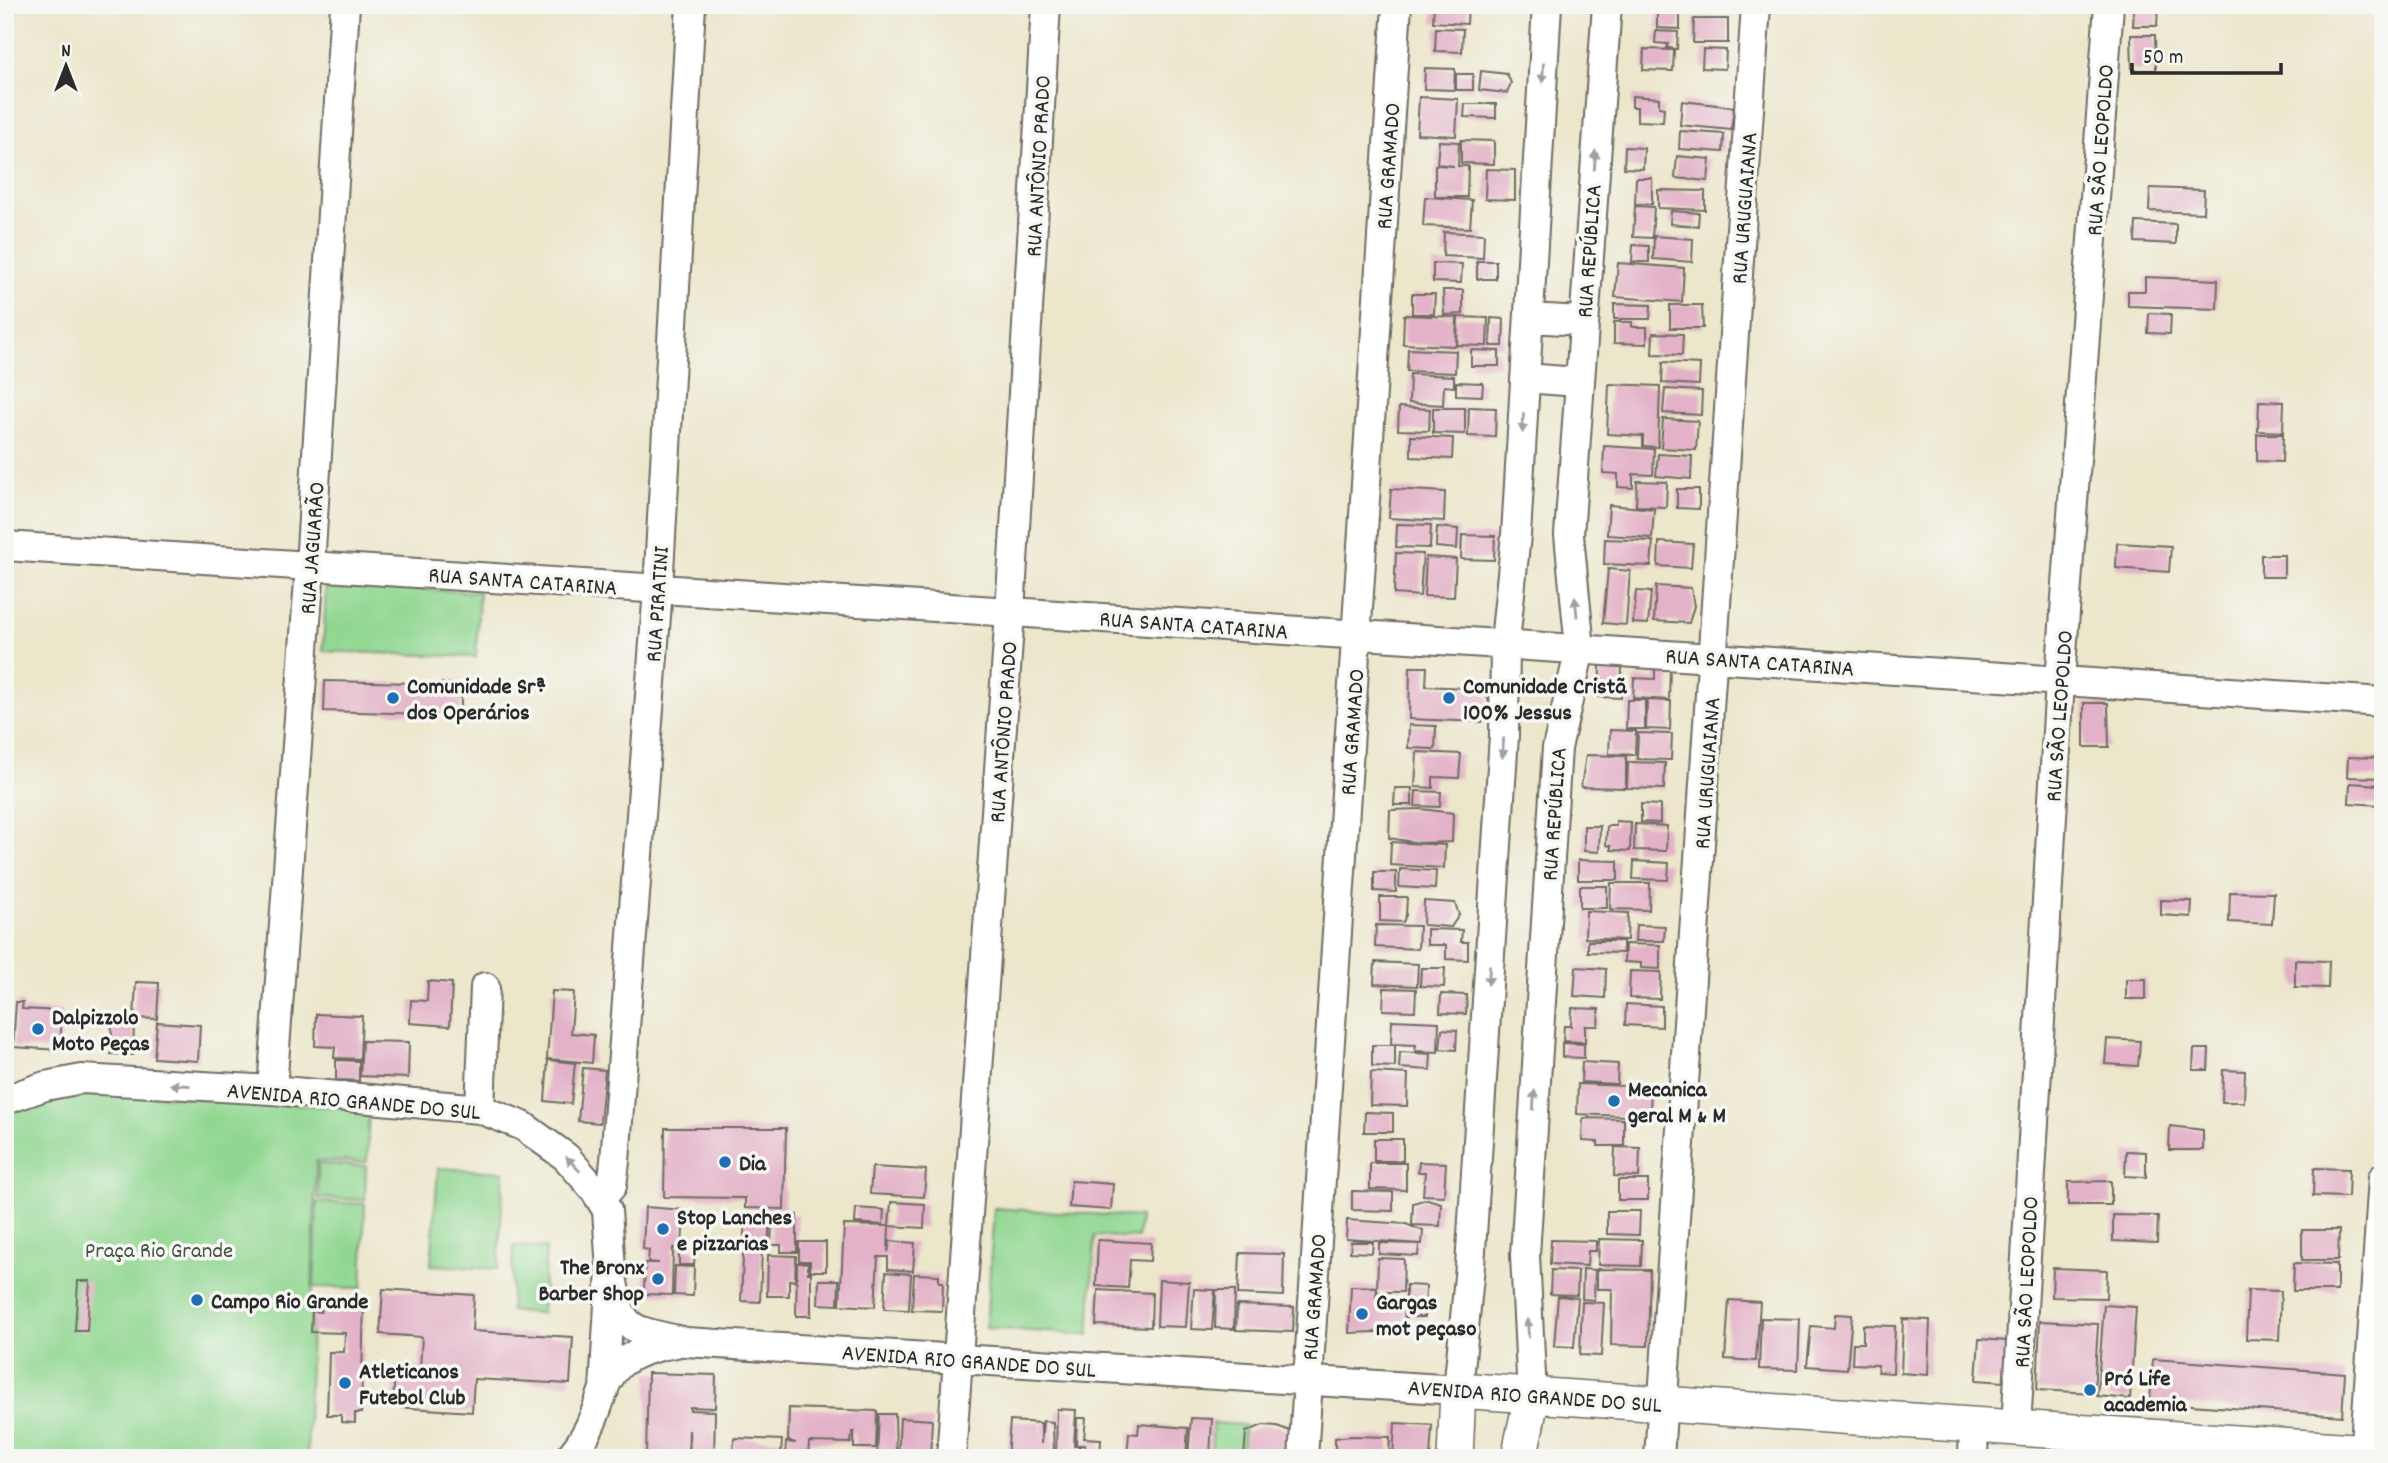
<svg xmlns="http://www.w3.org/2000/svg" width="2388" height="1463" font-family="Dekko,sans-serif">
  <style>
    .green { fill: #91d791; stroke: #5e815e; stroke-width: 2 }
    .building { fill: #e3b2c8 }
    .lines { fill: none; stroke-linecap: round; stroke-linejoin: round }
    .minor-casing { stroke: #6f6c63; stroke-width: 32 }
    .major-casing { stroke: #6f6c63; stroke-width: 38 }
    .minor { stroke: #fff; stroke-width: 28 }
    .major { stroke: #fff; stroke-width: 35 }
    .oneway { fill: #a0a0a0 }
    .poi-dot { fill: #1f6fb2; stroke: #f6f6f2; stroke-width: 2.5 }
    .labels { text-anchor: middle; stroke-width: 7; stroke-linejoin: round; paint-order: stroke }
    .street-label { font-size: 23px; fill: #2b2b2b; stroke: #f6f6f2 }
    .poi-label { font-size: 23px; font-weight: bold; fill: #2b2b2b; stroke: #f6f6f2; text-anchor: start }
    .park-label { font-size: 23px; fill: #445644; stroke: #f6f6f2 }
  </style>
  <rect width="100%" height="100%" fill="#f6f6f2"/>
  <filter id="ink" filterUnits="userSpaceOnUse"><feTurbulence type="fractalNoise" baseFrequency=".0143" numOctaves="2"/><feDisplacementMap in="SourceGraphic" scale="14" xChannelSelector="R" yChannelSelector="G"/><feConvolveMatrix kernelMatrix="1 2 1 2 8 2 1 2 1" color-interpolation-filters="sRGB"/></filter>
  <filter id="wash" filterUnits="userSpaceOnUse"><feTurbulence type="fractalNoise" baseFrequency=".00686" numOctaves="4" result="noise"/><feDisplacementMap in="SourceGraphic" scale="28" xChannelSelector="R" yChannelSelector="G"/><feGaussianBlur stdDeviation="1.57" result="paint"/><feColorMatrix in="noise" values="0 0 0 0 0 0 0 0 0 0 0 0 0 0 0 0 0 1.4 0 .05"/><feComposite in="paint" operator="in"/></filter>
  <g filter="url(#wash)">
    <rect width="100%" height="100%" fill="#ece6cb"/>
    <path class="green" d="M326,586l153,6 -3,65 -153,-6z
      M59,1089l310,20 -2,53 -51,-1 -9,297h-302v-352z
      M318,1164l48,2 -1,34 -47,-2z
      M438,1168l66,4 -6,97 -67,-4z
      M317,1202l48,2 -3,84 -48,-1z
      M994,1208l146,9 -2,21 -43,-2 -6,99 -103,-7z
      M514,1246l32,2 -4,65 -32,-2z
      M1213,1423l31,2 -2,33h-31z"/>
    <g id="blocks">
      <path class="building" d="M1434,5h34l-1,19 -34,-2z
        M2134,5h24l-1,21h-24z
        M1657,9h23v20l-23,-1z
        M1694,19h34v24h-35z
        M1436,28l27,1 -1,23 -27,-1z
        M1656,31l22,1 -1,17 -10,-1 1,-4 -13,-1z
        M2131,35h24l1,35h-24z
        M1644,49l30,1 -1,21 -30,-1z
        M1703,49l23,1 -1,19 -23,-1z
        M1425,68l30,1 -1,21 -30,-1z
        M1481,71l26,3 4,9 -4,10 -28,-3z
        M1456,74h17v16h-17z
        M1632,96l27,2v9l5,1 -1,14 -26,-1v-14h-5z
        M1419,97l39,2 -2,37 -39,-2z
        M1682,101l52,6 -3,23 -51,-5z
        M1465,104h31v14l-32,-1z
        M1680,131l44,3 -1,18 -44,-3z
        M1461,140l33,1v23l-33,-1z
        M1439,141l20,1 -1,24h10l-1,31h-32v-32l19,1 -17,-2z
        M1625,147l19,1 -1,21 -19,-1z
        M1677,156l33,3 -2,22 -33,-3z
        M1486,169l29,1v30l-30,-1z
        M1636,178h16v26h-17z
        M2150,188l54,2 -1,23 -54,-2z
        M1658,190l47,1v19l-47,-2z
        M1425,197l47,3 -2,28 -47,-2z
        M1635,206l19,1 -2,31 -19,-1z
        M1671,211l28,2 -1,13 -28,-2z
        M2136,222l40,2v20l-41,-2z
        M1444,232l40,2 -1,24 -40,-2z
        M1654,236l39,3 -1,23 -39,-3z
        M1633,245l16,1v16h-17z
        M1477,261h19v18h-19z
        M1433,263l29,1 -1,19 -28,-1z
        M1618,263l66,5 -2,34 -67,-5z
        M2145,277l73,3 -1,29 -89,-3v-15h17z
        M1443,290h20v24l-19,1z
        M1412,294h23l-1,20h-22z
        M1614,304l37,1 -1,14h-36z
        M1670,305h32l1,23h-33z
        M2149,313l22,1 -1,20 -22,-1z
        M1404,315l53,2 -1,29 -53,-2z
        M1458,317l30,1 -1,28 -30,-1z
        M1491,318l13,1 -1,27h-13z
        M1614,322h18v5h15v17l-33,-1z
        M1653,333l30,1 -1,21 -30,-1z
        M1408,349l48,2 -1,22 -48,-2z
        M1471,350l28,1v15h-28z
        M1663,362l37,2 -1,21 -37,-2z
        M1410,374l44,2v11l-10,-1 -1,19 -34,-2z
        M1456,382l27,1 -1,13 -26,-1z
        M1609,384l51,2 -2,61 -15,-1v-10l-36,-2z
        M1665,389l37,2 -1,24 -38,-2z
        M2259,401l25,1 -1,30 -25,-1z
        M1399,407l31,2 -1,22 -31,-1z
        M1469,407l27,1 -1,29 -27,-1z
        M1433,408h32v26l-32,-1z
        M1663,419l35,2 -2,29 -35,-2z
        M2257,434h26l-1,28 -25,-1z
        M1411,436l42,2 -1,21 -41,-2z
        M1604,446l50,3 -1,26 -20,-1v14l-15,-1v-13l-15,-1z
        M1658,454l34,2 -1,23 -35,-3z
        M1637,481l30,1 -1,25 -30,-1z
        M1391,489l54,3 -1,29 -55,-3z
        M1677,489h22v20l-22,-1z
        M1609,505l45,4 -2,29 -45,-3z
        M1397,524l34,1 -1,23 -34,-1z
        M1437,527l21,2 -1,20 -21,-2z
        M1462,535l33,1 -1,24 -33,-1z
        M1605,539l48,2 -2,25 -47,-2z
        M1659,542l34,2 -2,24 -33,-2z
        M2117,543l54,3 -2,26 -53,-4z
        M1396,553l27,1 -3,42 -26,-2z
        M2261,555h23v22h-23z
        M1426,557l30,2 -2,38 -30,-1z
        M1608,569l22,2 -4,54 -23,-2z
        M1656,586l35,2 3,18 -5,17 -35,-2z
        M1636,591l15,1 -3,32 -15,-1z
        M1600,665l22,1 -1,32 -22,-1z
        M1410,667h17l-1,19 58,3 7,18 -9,15 -73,-3z
        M1655,668l15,1 -1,31 -36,-2 1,-20 21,1z
        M325,681l136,3v31l-137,-4z
        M1627,700h18v29h-19z
        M1647,700l24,1 -1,29 -24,-1z
        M2084,703h24l1,44h-25z
        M1409,725l27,1 -1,23 -27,-1z
        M1610,730l26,1 -1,24 -26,-1z
        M1638,733l34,1 -1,26 -34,-1z
        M1417,752l44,2 -2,24 -26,-1v11l-18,-1z
        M1586,755l40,1v32l-45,-1z
        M2348,757l33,1v20l-34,-1z
        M1628,762l37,1 -1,26 -37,-1z
        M2350,783l30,2 -1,20 -30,-2z
        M1395,788h17v17h-18z
        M1416,791l25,1 -1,15 -25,-1z
        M1641,804l19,1v18l-19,-1z
        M1421,809l32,4 -1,29 -33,1 -30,-5 1,-28z
        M1616,821l15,1 -1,29 -19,-1v-4l-5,-1 1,-19h9z
        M1635,824l32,2 -1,25 -32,-1z
        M1584,826h16l-1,26 -15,-1z
        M1391,842l54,3 -1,23 -54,-3z
        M1578,860l40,1v19h-40z
        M1634,861l35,2 -1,17 -35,-1z
        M1400,869l36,2 -1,18 -36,-2z
        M1374,872h22v20l-22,-1z
        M1611,883h39l-1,27 -39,-1z
        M1580,886h27v22h-27z
        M2230,892l44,1 -2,31 -43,-2z
        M1380,897h27l-1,18 -3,7 -23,-1z
        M2161,900l31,1 -1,16 -30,-2z
        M1424,901l31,2 4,12 -8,12 -28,-2z
        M1586,911l42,2 -1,27 -42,-2z
        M1376,925l43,1 -1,23 -43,-2z
        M1636,925l29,1 -1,15h-29z
        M1427,929l35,1 -1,12h7v18l-22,-1v-14h-19z
        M1588,941h35v12l-35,-1z
        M1625,944l35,1v24l-19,-1v-5l-17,-1z
        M2295,960l34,1 -1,27 -33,-1z
        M1375,962l43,2 -1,22 -43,-2z
        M1576,967l30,2 -1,29 -31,-2z
        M1421,968h24l-1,19 -24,-1z
        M1630,971l31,1 -1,27 -31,-1z
        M2126,979h20v20h-20z
        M428,981l24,2 -2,43 -40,-3 1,-23 16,1z
        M136,982l23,1 -2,36 -23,-1z
        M1384,988l32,1 -1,22 -32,-1z
        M552,991l22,1 -3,41 23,2 -2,28 -45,-4z
        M1441,994l26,1 -1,19 -26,-1z
        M16,1002h7l-1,7 40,2 -2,39 -47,-3z
        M1626,1004l36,2v21l-37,-2z
        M1572,1008l27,1 -1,17h-13v16l-22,-1 1,-15h7z
        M316,1014l46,2 -2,43 -26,-1 1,-11 -20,-1z
        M1392,1020l47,2 -1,30 -23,-1 1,-6 -25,-1z
        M112,1022l22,1 -1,32 -22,-1z
        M157,1022l43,3 -2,36 -44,-3z
        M1442,1029l15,1 -1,20 -16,-1z
        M2107,1039l33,2 -2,25 -33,-2z
        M362,1041l47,1 -1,36 -48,-2z
        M1562,1043l22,1v14l-22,-1z
        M1372,1045h23v22l-23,-1z
        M2194,1049h15l-1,21h-15z
        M1400,1052l31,2 -1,16 -31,-2z
        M336,1060l23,1v20l-23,-1z
        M548,1060l27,3 -4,41 -26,-3z
        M1582,1062l36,2 -1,20 -36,-2z
        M583,1068l22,2 -5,53 -22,-2z
        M2223,1070l22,1 -1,31h-22z
        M1371,1072l37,2 -1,32 -37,-1z
        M1578,1084l73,3 -1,30 -73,-3z
        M1365,1112l28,1v19h-29z
        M1583,1118l41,1v27h-26v-4l-16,-1z
        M2170,1126l33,4v20h-34z
        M665,1128h121l-2,81 -39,-1v-10l-81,-1z
        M1374,1139h29v22h-29z
        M1615,1147l25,1 -1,29 -25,-1z
        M2126,1151l20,1v25l-21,-1z
        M1419,1162l27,1 -2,33 -21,-1 2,-23h-7z
        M1370,1163h36v27l-36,-1z
        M872,1167l54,3 -2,27 -54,-3z
        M2314,1168l35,1 -1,28 -35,-1z
        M1618,1180h30v20h-30z
        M1071,1181l42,3 -2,26 -42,-3z
        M2111,1181v24h-43v-23z
        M1352,1191l41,1v19l-41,-1z
        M1427,1199l14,4 -1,23 -28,-1 1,-22z
        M891,1202l34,2 -1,24 -35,-2z
        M645,1207l39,3 -2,39h13l-1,16h-15v-17h-6l-1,47 -28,-1 1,-31h14l-11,-1 1,-12 -6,-1z
        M856,1208l28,2 -1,15 -28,-2z
        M1607,1211h33l-1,24 -32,-1z
        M745,1214l25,1 -2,34h-6l-2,53 -19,-1z
        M772,1215h25v37h-16v-7h-10z
        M2113,1215l45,1 -1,27 -44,-2z
        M1347,1220l59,4 17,7 -1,13 -76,-5z
        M844,1225l45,1 -1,26 2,-11 25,2 -2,28 -25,-2v-12h-10l-3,50 -35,-2z
        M2302,1230h37l-1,30h-36z
        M1599,1239l43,1 -1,26 -43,-1z
        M1098,1240l53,3 -1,18 -20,-1 -2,28 -32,-2z
        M1551,1240l45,1v10h-8l-1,15 -37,-2z
        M799,1242h27v29h-16v-10h-11z
        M1351,1242h22l-1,11 -22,-1z
        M1379,1243l40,1 -1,12 -39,-2z
        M1240,1253l44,1 -1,42 -45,-2z
        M768,1255l28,1 -1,25 -6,-1v16h-22z
        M1378,1258l26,1 -1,33h-26z
        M797,1263h11v10h3v43h-15z
        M2294,1263l43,1v27h-44z
        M675,1266l19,1 -1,29 -19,-1z
        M2053,1268l54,2 -1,28 -54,-1z
        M1583,1269l12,1 -1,30 -12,-1z
        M1597,1269l53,1 -2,76 -37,-1 1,-56h-15z
        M1551,1270l27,1 -1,24 -27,-1z
        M886,1272l25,2 -2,36 -25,-1z
        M914,1274l25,1v7h4l-1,29 -30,-1z
        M819,1280h20l-1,25 -20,-1z
        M1159,1280l30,2 -3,45 -29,-1z
        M78,1281h12l-3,50h-12z
        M1406,1285l20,1 -1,31h-19z
        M1351,1286l26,1 -1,11 29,1 -1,32 -55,2z
        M383,1289l91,6 -2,36 101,6 -3,47 -96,-5 -2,33 -79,-5 2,-40 25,1 2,-31 -42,-3z
        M1194,1289l21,1 -3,40 -21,-1z
        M1098,1290l54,3 -1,34 -55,-2z
        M1216,1290h19l-1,39 -19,-1z
        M2248,1290l33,1 -2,49 -33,-1z
        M1558,1296l20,2 -4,49 -20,-1z
        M322,1300l42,1 -3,112h-6v10l-14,-1v-7h-14l2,-63h15l1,-19 -34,-1 1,-21 9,1z
        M1729,1300l31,2 -4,59 -31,-2z
        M1582,1302l22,1 -3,53 -21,-1z
        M1237,1305l57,2 -1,25 -57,-2z
        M2104,1305l32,2 -6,92 -33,-3z
        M1835,1314l17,1 -5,54 -40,-3 4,-40 23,2z
        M1761,1318l39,1 -2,51 -39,-1z
        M1903,1319l27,1 -2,55 -27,-2z
        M2040,1321l58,3 -4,69 -57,-3z
        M1863,1325l32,1 -2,47 -15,-1v-7l-26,-1 1,-21h10z
        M1979,1339l28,2 -3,41 -28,-2z
        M2153,1359l192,14 -3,43 -192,-14z
        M648,1373l68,2 -1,33 -25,-1v3l25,1 -1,47h-24l-1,-28 -1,28h-42z
        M789,1408l88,3 -1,37h-22v-16h-2l-1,11 -42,-1 -1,16h-23l1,-16 10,1 -8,-2z
        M1057,1409l19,1 -2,36h6l-1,12h-23z
        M879,1414h16l1,44h-19z
        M900,1418l32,2 -2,38 -32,-1z
        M1077,1418h9l-2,20 17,1 -1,19h-16l1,-13h-9z
        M1191,1418l21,1 -2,39h-22z
        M1010,1421l31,2v21l2,-23 10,1 1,36h-47z
        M1395,1423l37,2 -2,33h-37z
        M1139,1424l49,4 -2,30h-59l2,-25 9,1z
        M1263,1425l14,1 18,7 -2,25h-49l2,-26z
        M1351,1436l39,1 -1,21h-54v-20z
        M734,1438l48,2 -1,18h-48z"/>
    </g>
  </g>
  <g filter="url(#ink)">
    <use href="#blocks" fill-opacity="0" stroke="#6f6c63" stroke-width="2"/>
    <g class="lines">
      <defs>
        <path id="minor" d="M1529,318l53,3
          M1525,378l53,4
          M5,546l2378,156
          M272,1090l38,-524 35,-561
          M5,1100l40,-14 37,-7 190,11 208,19 43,17 43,31 28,32 13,21 4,60 -7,120
          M480,1109l5,-122
          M601,1198l11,-12 3,-25 43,-572 33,-584
          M611,1270c10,63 15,58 75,72l772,48 12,-124 34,-531 1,-93 11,-107 31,-530
          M1532,1396l-7,-141 32,-507 23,-99 -11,-114 38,-530
          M2016,1427l44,-746 49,-676
          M569,1458c50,-58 12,-99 107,-115
          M951,1458l59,-846 36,-607
          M1303,1458l94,-1453
          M1659,1458l97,-1453
          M1973,1458l1,-33
          M2364,1458l19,-280"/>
        <path id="major" d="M1455,1458l3,-68 925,63
          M1519,1458l13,-62"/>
      </defs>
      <use href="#minor" class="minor-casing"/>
      <use href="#major" class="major-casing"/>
      <use href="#minor" class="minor"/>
      <use href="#major" class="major"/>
    </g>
    <defs><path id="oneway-solid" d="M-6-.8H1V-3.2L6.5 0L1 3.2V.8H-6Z" transform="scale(1.75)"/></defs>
    <g class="oneway">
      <use href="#oneway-solid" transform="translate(1543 73) rotate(93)"/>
      <use href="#oneway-solid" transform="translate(1595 160) rotate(-86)"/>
      <use href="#oneway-solid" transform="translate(1523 423) rotate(93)"/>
      <use href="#oneway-solid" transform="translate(1576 607) rotate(-96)"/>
      <use href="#oneway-solid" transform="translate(1503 748) rotate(94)"/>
      <use href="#oneway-solid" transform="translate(1489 975) rotate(94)"/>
      <use href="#oneway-solid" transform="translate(180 1085) rotate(-177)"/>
      <use href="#oneway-solid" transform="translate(1534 1100) rotate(-86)"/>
      <use href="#oneway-solid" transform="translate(573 1164) rotate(-133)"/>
      <use href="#oneway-solid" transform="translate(1528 1328) rotate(-93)"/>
    </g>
  </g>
  <g class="poi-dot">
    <circle cx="393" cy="698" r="7"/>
    <circle cx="1449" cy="698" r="7"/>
    <circle cx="38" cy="1029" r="7"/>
    <circle cx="1614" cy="1101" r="7"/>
    <circle cx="725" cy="1162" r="7"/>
    <circle cx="663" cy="1229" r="7"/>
    <circle cx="658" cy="1279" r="7"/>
    <circle cx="197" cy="1300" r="7"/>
    <circle cx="1362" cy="1314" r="7"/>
    <circle cx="345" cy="1383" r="7"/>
    <circle cx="2090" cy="1390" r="7"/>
  </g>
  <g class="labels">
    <g class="street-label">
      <text transform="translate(2099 150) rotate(-86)" y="8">RUA SÃO LEOPOLDO</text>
      <text transform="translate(1037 166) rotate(-87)" y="8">RUA ANTÔNIO PRADO</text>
      <text transform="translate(1387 166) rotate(-86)" y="8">RUA GRAMADO</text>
      <text transform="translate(1743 208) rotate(-86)" y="8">RUA URUGUAIANA</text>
      <text transform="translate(1588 251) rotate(-86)" y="8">RUA REPÚBLICA</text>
      <text transform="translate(311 548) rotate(-86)" y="8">RUA JAGUARÃO</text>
      <text transform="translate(523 580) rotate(4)" y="8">RUA SANTA CATARINA</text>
      <text transform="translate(656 604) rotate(-86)" y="8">RUA PIRATINI</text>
      <text transform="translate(1194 624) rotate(4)" y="8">RUA SANTA CATARINA</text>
      <text transform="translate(1760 661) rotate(4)" y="8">RUA SANTA CATARINA</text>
      <text transform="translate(2058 716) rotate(-86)" y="8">RUA SÃO LEOPOLDO</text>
      <text transform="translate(1002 732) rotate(-86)" y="8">RUA ANTÔNIO PRADO</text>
      <text transform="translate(1351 732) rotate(-86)" y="8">RUA GRAMADO</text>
      <text transform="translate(1706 773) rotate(-86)" y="8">RUA URUGUAIANA</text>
      <text transform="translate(1553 814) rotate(-86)" y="8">RUA REPÚBLICA</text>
      <text transform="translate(354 1100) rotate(5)" y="8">AVENIDA RIO GRANDE DO SUL</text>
      <text transform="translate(2025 1282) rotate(-87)" y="8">RUA SÃO LEOPOLDO</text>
      <text transform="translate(1313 1297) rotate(-86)" y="8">RUA GRAMADO</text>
      <text transform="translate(969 1360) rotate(4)" y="8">AVENIDA RIO GRANDE DO SUL</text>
      <text transform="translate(1535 1395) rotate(4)" y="8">AVENIDA RIO GRANDE DO SUL</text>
    </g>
    <g class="poi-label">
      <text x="407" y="693">Comunidade Srª<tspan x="407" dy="26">dos Operários</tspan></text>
      <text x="1463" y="693">Comunidade Cristã<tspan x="1463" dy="26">100% Jessus</tspan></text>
      <text x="52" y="1024">Dalpizzolo<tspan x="52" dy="26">Moto Peças</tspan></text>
      <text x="1628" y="1096">Mecanica<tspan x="1628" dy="26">geral M &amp; M</tspan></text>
      <text x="739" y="1170">Dia</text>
      <text x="677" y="1224">Stop Lanches<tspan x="677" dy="26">e pizzarias</tspan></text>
      <text x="644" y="1274" text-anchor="end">The Bronx<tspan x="644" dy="26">Barber Shop</tspan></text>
      <text x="211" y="1308">Campo Rio Grande</text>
      <text x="1376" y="1309">Gargas<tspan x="1376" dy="26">mot peçaso</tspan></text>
      <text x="359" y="1378">Atleticanos<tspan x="359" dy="26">Futebol Club</tspan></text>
      <text x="2104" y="1385">Pró Life<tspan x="2104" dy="26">academia</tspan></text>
    </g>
    <g class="park-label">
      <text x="159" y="1257">Praça Rio Grande</text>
    </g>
  </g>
  <rect width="2388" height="1463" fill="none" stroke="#f6f6f2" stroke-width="28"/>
  <g transform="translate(66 66)" stroke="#f6f6f2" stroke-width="5" paint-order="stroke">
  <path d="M0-5L12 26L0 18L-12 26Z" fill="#2b2b2b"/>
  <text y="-10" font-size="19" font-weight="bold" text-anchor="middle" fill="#2b2b2b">N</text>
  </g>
  <path d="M2132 63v10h149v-10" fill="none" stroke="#2b2b2b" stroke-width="3.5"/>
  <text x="2143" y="63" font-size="21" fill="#2b2b2b" stroke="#f6f6f2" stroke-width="5" paint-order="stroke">50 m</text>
</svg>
